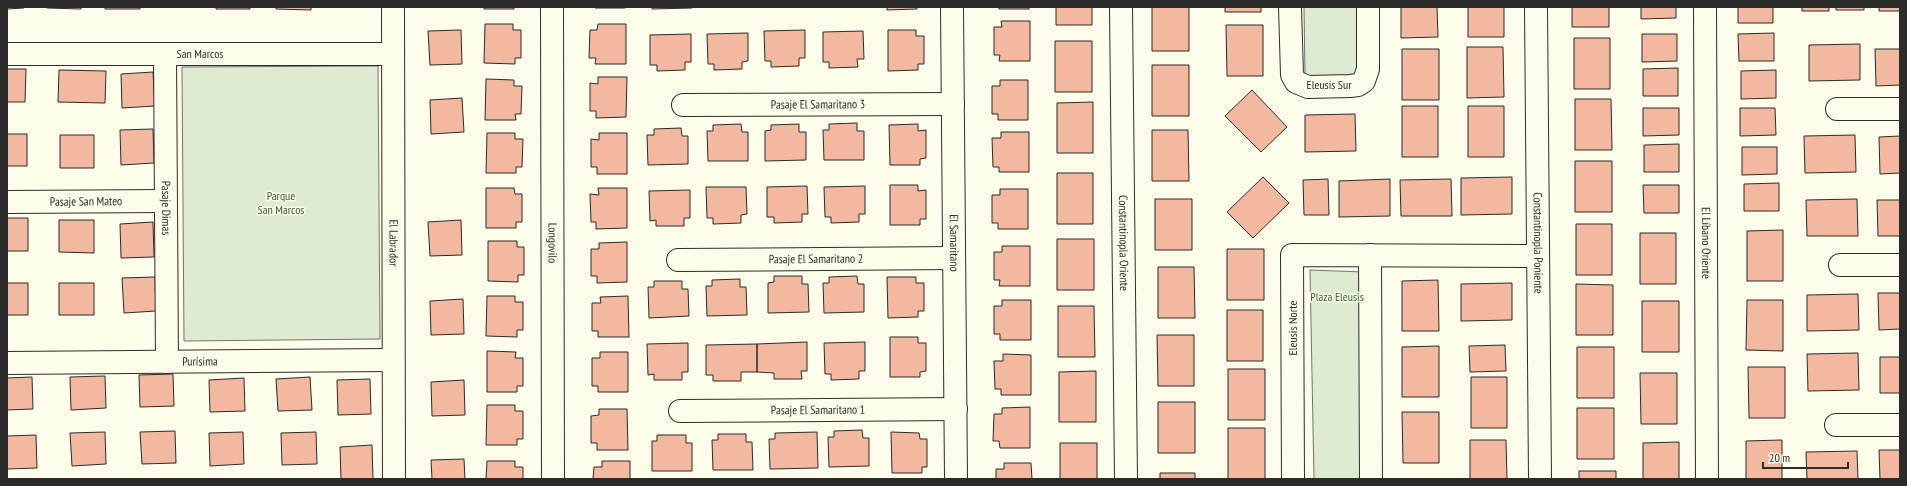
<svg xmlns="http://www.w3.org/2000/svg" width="1907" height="486" font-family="'PT Sans Narrow',sans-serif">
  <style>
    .green { fill: #deebd1; stroke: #74746e }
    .building { fill: #f2b8a0; stroke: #2b2b2b }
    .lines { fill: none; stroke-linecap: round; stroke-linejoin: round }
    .minor-casing { stroke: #2b2b2b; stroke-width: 24 }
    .minor { stroke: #fdfbea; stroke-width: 22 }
    .labels { text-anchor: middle; stroke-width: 3; stroke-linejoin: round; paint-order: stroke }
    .street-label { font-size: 12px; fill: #2b2b2b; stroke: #fdfbea }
    .park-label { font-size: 12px; fill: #34623c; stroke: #fdfbea }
  </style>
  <rect width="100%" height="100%" fill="#fdfbea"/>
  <path class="green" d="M1304,7h53l2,70 -54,-1z
    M378,66l2,273 -196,2 -2,-274z
    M1310,270l53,2v207h-49z"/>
  <path class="building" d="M7,7h17v1l-17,1z
    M47,7h34v2l-34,-1z
    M105,7h35v2h-35z
    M216,7h34v2h-34z
    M276,7h35v3l-35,-1z
    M484,7h30v2h-30z
    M595,7h30v1h-30z
    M652,7h40v1l-40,1z
    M887,7h30v2l-30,1z
    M999,7h30v2h-30z
    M1056,7h36v18h-36z
    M1152,7h37v44h-37z
    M1225,7h36v5h-36z
    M1401,7h36l1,30 -37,1z
    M1468,7h36v30h-36z
    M1572,7h37v20h-37z
    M1641,7h35v11l-35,1z
    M1738,7h35v16h-35z
    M1802,7h27v4h-27z
    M1836,7h28v3h-28z
    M1879,7h21v4h-21z
    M1001,21h29v40h-31l1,-6h-6v-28h8z
    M485,24h28v6h8v28h-6v6l-31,-1z
    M598,24h28v40h-31l1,-6h-7l1,-28h7z
    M1226,25h37v51h-36z
    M461,30l1,34 -32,1 -2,-34z
    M805,30v28h-6v8l-28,1v-6h-6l-1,-30z
    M888,30h28v6h8v28h-6v6l-30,1z
    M863,31l1,28h-7l1,8 -29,1v-6h-6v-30z
    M748,33v28l-6,1v7l-28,1v-6h-6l-1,-30z
    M1774,33v28h-35l-1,-27z
    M691,34v28h-6v8l-28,1v-6h-7v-30z
    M1642,34h35v27l-35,1z
    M1574,38h36v51h-36z
    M1055,41h37v51h-37z
    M1860,44v36l-51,1v-36z
    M1467,47h36l1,50 -37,1z
    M1402,49h37v51h-37z
    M1875,49h25v36l-24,1z
    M1152,65h37v51h-37z
    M1678,68v28h-35v-27z
    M7,69h19l-1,33h-18z
    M59,70l47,1 -1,32 -47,-1z
    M1776,70v28l-35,1v-28z
    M153,72l2,34 -33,2 -1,-34z
    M598,77h29l-1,40 -30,1v-7h-6v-28l8,1z
    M486,79l28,1v6h8l-1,28h-6l1,6h-31z
    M1000,80h28v40h-30v-6h-6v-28h8z
    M1252,90l35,37 -26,25 -36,-36z
    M462,98l2,34 -33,2 -1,-34z
    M1575,99h36l1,51h-37z
    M1093,102v51h-36v-50z
    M1402,106h36v51h-36z
    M1468,106h36v51h-36z
    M1643,108h36v27l-36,1z
    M1740,108h35l1,27 -36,1z
    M1355,114l1,37 -51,1v-37z
    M857,123v8h7v29h-40l-1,-30h6v-6z
    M741,124l1,8h6v29h-40l-1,-30h6v-6z
    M799,124v8h7v28l-41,1v-30l6,-1v-5z
    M918,124v7l8,-1v28l-6,1v6h-30l-1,-40z
    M681,128l1,8h6v28l-40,1 -1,-30h7v-6z
    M153,129l1,34 -33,2 -1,-35z
    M1152,130h36l1,51h-37z
    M1001,132h28v40h-30v-5h-6l-1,-29h9z
    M487,133h28v6h8l-1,28h-6v6h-30z
    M599,133h28v41h-30v-7h-6v-28l8,1z
    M7,134h20v32h-20z
    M60,135h34v33h-34z
    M1855,135l1,37 -51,1 -1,-37z
    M1900,136v37l-20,1 -1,-37z
    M1679,144v28h-35v-27z
    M1742,147h35v27l-35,1z
    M1575,161h37v51h-37z
    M1057,173h36v51h-36z
    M1263,177l26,26 -36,35 -26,-26z
    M1512,177v37l-51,1v-37z
    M1328,179l1,36h-25l-1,-35z
    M1390,179v37l-51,1v-36z
    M1451,179l1,37h-51l-1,-36z
    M1779,183v28h-35v-27z
    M890,185h28v6l8,-1v29h-6v6h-30z
    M1643,185h36v28h-35z
    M807,186l1,28h-6v8l-28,1v-6h-7v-30z
    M865,186v28h-6v8l-28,1v-6h-6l-1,-30z
    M706,187h40l1,27 -6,1v8l-28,1v-6h-6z
    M486,188h28l1,6h7v28h-6v6h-30z
    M598,188h29v40l-31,1v-7h-5l-1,-28 9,1z
    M1000,189h28v40h-30v-6h-6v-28h8z
    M690,190v28h-6v8h-28v-6l-6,1 -1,-30z
    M1155,199h37v51h-37z
    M1857,199l1,37h-51l-1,-36z
    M1877,200h23v36h-22z
    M7,218h21v33h-21z
    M59,220h35v33l-35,-1z
    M461,220l1,35 -32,1 -2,-34z
    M153,222l1,35 -33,1 -1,-34z
    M1576,224h36v51h-36z
    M1783,230v51h-36v-50z
    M1640,233h36v51h-36z
    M1057,239h37v51h-37z
    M488,241h29v6h7v28h-6v7l-30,-1z
    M627,242v40l-30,1v-7h-6v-27h8v-6z
    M1002,246h28v40h-31l1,-6h-6v-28h8z
    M1227,249h37v51h-37z
    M1158,267h36l1,51h-37z
    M774,276h28v8h6l1,28 -41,1v-30l6,-1z
    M857,276l1,8h6v28l-40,1 -1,-30h6v-6z
    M155,277l1,34 -32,2 -2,-35z
    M887,277h29v6h8v28h-6v6l-30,1z
    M740,279v8h6l1,28 -40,1 -1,-30h6v-6z
    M1438,280l1,51h-37v-50z
    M654,281h28v8h6l1,27 -40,2 -1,-31h6z
    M7,283h21v32h-21z
    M59,283h35v32h-35z
    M1512,283v37l-51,1v-37z
    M1576,284l37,1v50h-37z
    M1878,293h22v36l-21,1z
    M1858,294l1,36 -52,1v-36z
    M487,296h28v6h8v28h-6v7l-31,-1z
    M628,296l1,41h-31v-6h-6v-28h9l-1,-6z
    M463,299l1,35 -33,1 -1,-34z
    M1002,300h29v40h-31v-6h-6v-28h8z
    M1747,300h36v51l-37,-1z
    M1642,301h37v51h-37z
    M1058,306h36l1,51h-37z
    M1227,310h36v51h-36z
    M1157,335h37v51h-36z
    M890,337h28v6h8v28l-6,1v5h-30z
    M807,342v29h-6l1,8h-28v-6l-17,-1v-28z
    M865,342v29h-6v8l-28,1v-6h-6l-1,-31z
    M688,343v29h-6v8h-28v-6l-6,1 -1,-31z
    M757,344v28h-16v9h-28v-6h-7v-30z
    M1505,345l1,26 -36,1 -1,-26z
    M1439,346v51h-37v-50z
    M1577,347h37v51h-37z
    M487,351l29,1 -1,6h8v28h-6v6h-30z
    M600,352h28v40h-30v-6h-6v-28h8z
    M1858,353l1,37 -51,1 -1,-37z
    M1003,354l28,1v40h-30v-6h-6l-1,-28h9z
    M1880,357h20v36h-20z
    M1748,367h37v51h-36z
    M1228,369h37v51h-37z
    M1096,371v51h-37v-50z
    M1640,373h37v51h-36z
    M173,374l1,32 -34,1 -1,-32z
    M105,376l1,32 -35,2 -1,-33z
    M32,377l1,32 -26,1v-32z
    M310,377l2,33 -34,1 -2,-32z
    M1471,377h36v51h-36z
    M244,378l1,33 -35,1 -1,-32z
    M370,379l1,35 -33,1 -1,-35z
    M464,380l1,35 -33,1 -1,-34z
    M1158,402h37v51h-37z
    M487,405h28v6h8v28h-6v6h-31z
    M1030,407v41h-30l-1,-7h-6l1,-27h8v-6z
    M1577,408h37v51h-37z
    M599,409h28l1,41h-31v-7h-6v-27l8,-1z
    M1402,412h37v51h-36z
    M1228,428h37v51h-37z
    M862,430l1,8h6v28l-40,1 -1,-30h6v-6z
    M175,431l1,32 -34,1 -2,-32z
    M105,432l1,32 -34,2 -2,-33z
    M243,432l1,32 -34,2 -1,-33z
    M316,432l1,32 -35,1 -1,-32z
    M817,432l1,36 -48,1 -1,-30h6v-6z
    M891,432l28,1 1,6h7v28h-5v6h-30z
    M718,434h28v8h6l1,28h-40l-1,-30h6z
    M36,435l1,33 -30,1v-33z
    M657,435h29v8h6v28h-40v-30h5z
    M1470,440h36l1,39h-37z
    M1782,440v39h-36v-38z
    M1679,442v37h-36v-36z
    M1060,443h37v36h-37z
    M372,445l1,34h-32l-1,-32z
    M1879,450h21v29h-20z
    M1857,451l1,28h-51l-1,-27z
    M464,459l1,20h-33l-1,-19z
    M487,461h28v6h8v12h-37z
    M602,461h28v18h-37l1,-12h8z
    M1004,463h27l1,16h-36v-10h8z
    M1579,471h37v8h-37z
    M1160,473h35v6h-35z"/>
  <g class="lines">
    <defs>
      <g id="minor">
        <path id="s1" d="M393,7l1,472"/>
        <path id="s2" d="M552,7l1,472"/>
        <path id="s3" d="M952,7l4,472"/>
        <path id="s4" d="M1121,7l5,472"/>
        <path d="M1290,7l2,68 4,7 12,5 42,-1 8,-1 6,-4 4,-12v-62"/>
        <path id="s5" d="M1536,7l4,472"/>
        <path id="s6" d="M1705,7l2,472"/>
        <path id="s7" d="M7,54h386"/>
        <path id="s8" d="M165,54l2,308"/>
        <path id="s9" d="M683,105l270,-1"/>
        <path d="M1837,109h63"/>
        <path id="s10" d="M7,202l158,-1"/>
        <path d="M1370,255l1,224"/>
        <path id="s11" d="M678,260l276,-2"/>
        <path d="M1840,265h60"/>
        <path id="s12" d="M7,363l386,-3"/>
        <path id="s13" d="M680,411l276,-2"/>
        <path d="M1836,425h64"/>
        <path d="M1293,479l-1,-224 246,1"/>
      </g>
    </defs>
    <use href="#minor" class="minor-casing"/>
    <use href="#minor" class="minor"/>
  </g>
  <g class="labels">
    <g class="street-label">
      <text dy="4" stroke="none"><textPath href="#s7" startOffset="193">San Marcos</textPath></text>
      <text x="1329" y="89">Eleusis Sur</text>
      <text dy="4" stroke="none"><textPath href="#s9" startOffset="135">Pasaje El Samaritano 3</textPath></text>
      <text dy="4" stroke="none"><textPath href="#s10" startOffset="79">Pasaje San Mateo</textPath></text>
      <text dy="4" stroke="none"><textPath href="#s8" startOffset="154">Pasaje Dimas</textPath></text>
      <text dy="4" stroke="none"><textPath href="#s1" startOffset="236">El Labrador</textPath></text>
      <text dy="4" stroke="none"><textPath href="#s2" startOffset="236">Longovilo</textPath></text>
      <text dy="4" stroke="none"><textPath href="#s3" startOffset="236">El Samaritano</textPath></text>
      <text dy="4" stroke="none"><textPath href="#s4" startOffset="236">Constantinopla Oriente</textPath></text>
      <text dy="4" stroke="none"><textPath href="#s5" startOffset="236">Constantinopla Poniente</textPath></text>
      <text dy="4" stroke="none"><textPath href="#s6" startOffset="236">El Líbano Oriente</textPath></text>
      <text dy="4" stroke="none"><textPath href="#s11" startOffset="138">Pasaje El Samaritano 2</textPath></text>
      <text transform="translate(1293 328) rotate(-90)" y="4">Eleusis Norte</text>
      <text dy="4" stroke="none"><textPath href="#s12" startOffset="193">Purísima</textPath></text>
      <text dy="4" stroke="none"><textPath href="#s13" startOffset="138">Pasaje El Samaritano 1</textPath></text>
    </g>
    <g class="park-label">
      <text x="281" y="200">Parque<tspan x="281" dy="14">San Marcos</tspan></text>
      <text x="1337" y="301">Plaza Eleusis</text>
    </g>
  </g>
  <rect width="1907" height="486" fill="none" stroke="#2b2b2b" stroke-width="16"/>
  <path d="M1763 462v6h85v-6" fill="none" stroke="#2b2b2b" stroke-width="2"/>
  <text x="1769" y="462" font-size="12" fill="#2b2b2b" stroke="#fdfbea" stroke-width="3" paint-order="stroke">20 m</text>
</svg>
